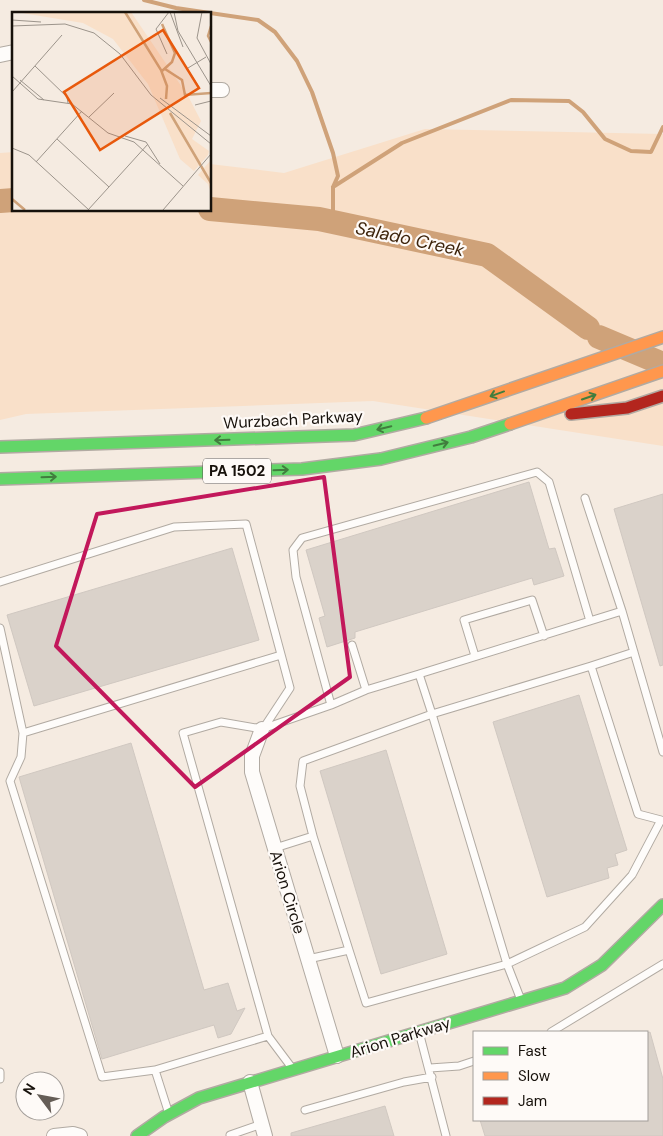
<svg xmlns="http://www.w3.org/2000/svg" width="663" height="1136" font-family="'DM Sans',sans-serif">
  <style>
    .green { fill: #f9e0c9 }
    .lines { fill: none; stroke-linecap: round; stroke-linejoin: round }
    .stream { stroke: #cfa279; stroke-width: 4 }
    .river { stroke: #cfa279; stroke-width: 24 }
    .building { fill: #dad2ca; stroke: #d0c8c1 }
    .lane-casing { stroke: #b1aaa2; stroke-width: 9 }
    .street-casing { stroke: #b1aaa2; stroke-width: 16 }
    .fast-casing { stroke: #b1aaa2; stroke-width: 14 }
    .slow-casing { stroke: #b1aaa2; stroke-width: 14 }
    .jam-casing { stroke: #b1aaa2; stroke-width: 14 }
    .lane { stroke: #fefcfa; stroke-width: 7 }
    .street { stroke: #fefcfa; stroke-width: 14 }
    .fast { stroke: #63d668; stroke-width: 11 }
    .slow { stroke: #ff974d; stroke-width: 11 }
    .jam { stroke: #b3261e; stroke-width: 11 }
    .oneway { stroke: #417d3e }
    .marked { fill: none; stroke: #c2185b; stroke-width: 4; stroke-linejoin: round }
    .labels { text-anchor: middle; stroke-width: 4.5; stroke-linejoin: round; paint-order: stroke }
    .shield { fill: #fefaf7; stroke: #5c5752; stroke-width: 1 }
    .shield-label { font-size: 15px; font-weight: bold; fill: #17110b }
    .street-label { font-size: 16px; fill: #17110b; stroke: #fefaf7 }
    .water-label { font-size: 18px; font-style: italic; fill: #3d240b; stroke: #fefaf7 }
    .inset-river { fill: none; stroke: #cfa279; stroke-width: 2.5 }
    .inset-road { fill: none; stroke: #9c948b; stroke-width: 1 }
    .view { fill: #e8590c; fill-opacity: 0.15; stroke: #e8590c; stroke-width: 2.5 }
    .inset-edge { fill: none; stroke: #17110b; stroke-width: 2.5 }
  </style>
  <rect width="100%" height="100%" fill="#f5ebe1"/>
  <path class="green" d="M425,129l238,5v312l-290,-45 -347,13 -26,6v-267l14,-1v58h196v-46l74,9z"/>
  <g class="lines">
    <path class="stream" d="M144,0l32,8 82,12 17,12 22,29 15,31 21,61 5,23 -5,11v35
      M333,187l69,-44 109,-43 58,1 14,11 22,27 26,12 20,1 12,-25"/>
    <path class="river" d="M0,201l14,-1
      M210,209l109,10 168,36 101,73
      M599,337l64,27"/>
  </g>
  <path class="building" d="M529,482l20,67 6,-1 9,28 -30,9 -2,-7 -177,54v6l-28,9 -8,-29 6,-2 -19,-66z
    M663,494v171l-3,1 -46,-157z
    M232,548l27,92 -225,66 -27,-91z
    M579,695l48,155 -12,4 3,11 -11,3 2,10 -62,19 -54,-175z
    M131,743l73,247 24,-7 9,28 8,-3 -14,26 -13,4 -4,-13 -112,34 -83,-282z
    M386,750l61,204 -66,20 -61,-203z
    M650,1032l13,47v57h-178l-5,-16h167v-87z
    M385,1106l9,30h-103v-3z"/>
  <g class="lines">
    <defs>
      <path id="lane" d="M585,498l37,113
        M0,582l174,-55 72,-3 44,164 -27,41
        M0,628l23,105 258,-78
        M352,645l14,45
        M475,656l-11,-36 68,-20 12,36
        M591,666l43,-14
        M419,674l203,-63 41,141
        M331,705l-35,-128 -3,-27 9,-12 235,-66 12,10 41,139
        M23,733l-2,24 -11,24 92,296 53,-7
        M275,848l38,-12 36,114
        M308,959l41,-9 17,53 141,-39 -75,-250 -129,47 -3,25 13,50
        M419,1032l27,104
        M551,1032l112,-68
        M268,1036l-85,-303 38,-11 41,7 69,-24 35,-15 53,-16 13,40 159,-48 47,148 23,6 -29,55 -47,52 -78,37 14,36
        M430,1068l29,-2 15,-5
        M0,1072v7
        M305,1110l99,-28 28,-5
        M169,1114l-14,-44 113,-34 24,32
        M230,1135l32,-11"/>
      <path id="street" d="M0,55l14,-3
        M210,90h12
        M262,729l-10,27v16l85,284
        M250,1082l15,54
        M54,1136l19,-2 7,2"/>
      <path id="fast" d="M0,447l354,-12 72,-17
        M0,479l302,-10 79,-10 90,-22 39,-13
        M137,1136l27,-19 35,-19 366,-110 37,-23 61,-60"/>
      <path id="slow" d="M426,418l237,-81
        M510,424l153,-53"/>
      <path id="jam" d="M571,414l56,-6 36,-12"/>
    </defs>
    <use href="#lane" class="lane-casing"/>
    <use href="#street" class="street-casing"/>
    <use href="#fast" class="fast-casing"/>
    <use href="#slow" class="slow-casing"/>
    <use href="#jam" class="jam-casing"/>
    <use href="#lane" class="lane"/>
    <use href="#street" class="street"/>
    <use href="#fast" class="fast"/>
    <use href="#slow" class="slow"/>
    <use href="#jam" class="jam"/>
  </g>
  <defs><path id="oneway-shaft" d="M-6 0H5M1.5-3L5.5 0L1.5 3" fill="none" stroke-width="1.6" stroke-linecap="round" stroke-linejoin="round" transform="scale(1.25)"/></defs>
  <g class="oneway">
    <use href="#oneway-shaft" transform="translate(497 394) rotate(160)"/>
    <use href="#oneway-shaft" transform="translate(589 397) rotate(-19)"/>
    <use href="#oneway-shaft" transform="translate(384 428) rotate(167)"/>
    <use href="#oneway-shaft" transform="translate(222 440) rotate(178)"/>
    <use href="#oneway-shaft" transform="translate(441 444) rotate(-13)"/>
    <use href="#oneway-shaft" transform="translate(281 470) rotate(-2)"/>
    <use href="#oneway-shaft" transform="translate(49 477) rotate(-2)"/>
  </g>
  <path class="marked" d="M324,477l26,200 -155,110 -139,-141 41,-132z"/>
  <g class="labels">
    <rect class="shield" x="203" y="458.5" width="68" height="25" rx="4"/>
    <g class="shield-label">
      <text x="237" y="476">PA 1502</text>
    </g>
    <g class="street-label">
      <text transform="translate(293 419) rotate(-3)" y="6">Wurzbach Parkway</text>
      <text transform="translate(288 892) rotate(73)" y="6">Arion Circle</text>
      <text transform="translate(400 1037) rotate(-17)" y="6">Arion Parkway</text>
    </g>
    <g class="water-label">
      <text transform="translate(410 239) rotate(12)" y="6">Salado Creek</text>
    </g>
  </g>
  <g transform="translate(12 12)">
    <rect width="199" height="199" fill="#f5ebe1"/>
    <path d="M4,0h115l57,84 13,25 -9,18 17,12 -1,4 -14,16 -14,-12 -32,-75 -35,-45 -30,-16zM199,148v33l-3,-9 -10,-9z" fill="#f9e0c9"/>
    <path class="inset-river" d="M113,0l36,58 6,16 -1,13M150,12l13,29 -3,9 -10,9M199,14l-3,10 3,6M153,57l17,11 3,15 26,-2M158,101l41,70M0,187l13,11"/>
    <path class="inset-road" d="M158,0l13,35M162,0l4,19 33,55M190,0l-5,26 14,26M0,8l29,2M0,14l53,-2 29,9 26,21 31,41 60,49M155,42l-11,-25 13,-17M169,47l18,28M23,54l32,31 1,6M176,56l18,-11M0,64l26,23 34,5 36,29 26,9 49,44M8,68l24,20M0,80l50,-57M148,86l51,38M183,93l16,-4M77,105l25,-24M113,124l21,6 14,22M45,127l52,48M0,136l17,7 60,55M24,150l46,-51M76,198l60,-66M151,198l48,-56"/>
    <path class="view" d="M151,18l36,58 -99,62 -36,-58z"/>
    <rect width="199" height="199" class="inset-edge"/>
  </g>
  <rect x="473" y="1031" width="175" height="90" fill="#fefaf7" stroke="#a29d99"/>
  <rect x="483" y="1047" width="25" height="8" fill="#63d668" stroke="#a29d99"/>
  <text x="518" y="1056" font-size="15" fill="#17110b">Fast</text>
  <rect x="483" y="1072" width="25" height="8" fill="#ff974d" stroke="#a29d99"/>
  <text x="518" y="1081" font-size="15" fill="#17110b">Slow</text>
  <rect x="483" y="1097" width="25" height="8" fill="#b3261e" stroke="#a29d99"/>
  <text x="518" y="1106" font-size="15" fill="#17110b">Jam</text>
  <g transform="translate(40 1096) rotate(302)"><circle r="24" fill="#fefaf7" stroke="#a29d99"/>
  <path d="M0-4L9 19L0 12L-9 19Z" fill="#655d56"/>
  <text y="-8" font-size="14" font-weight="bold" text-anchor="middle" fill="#17110b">N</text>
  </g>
</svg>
